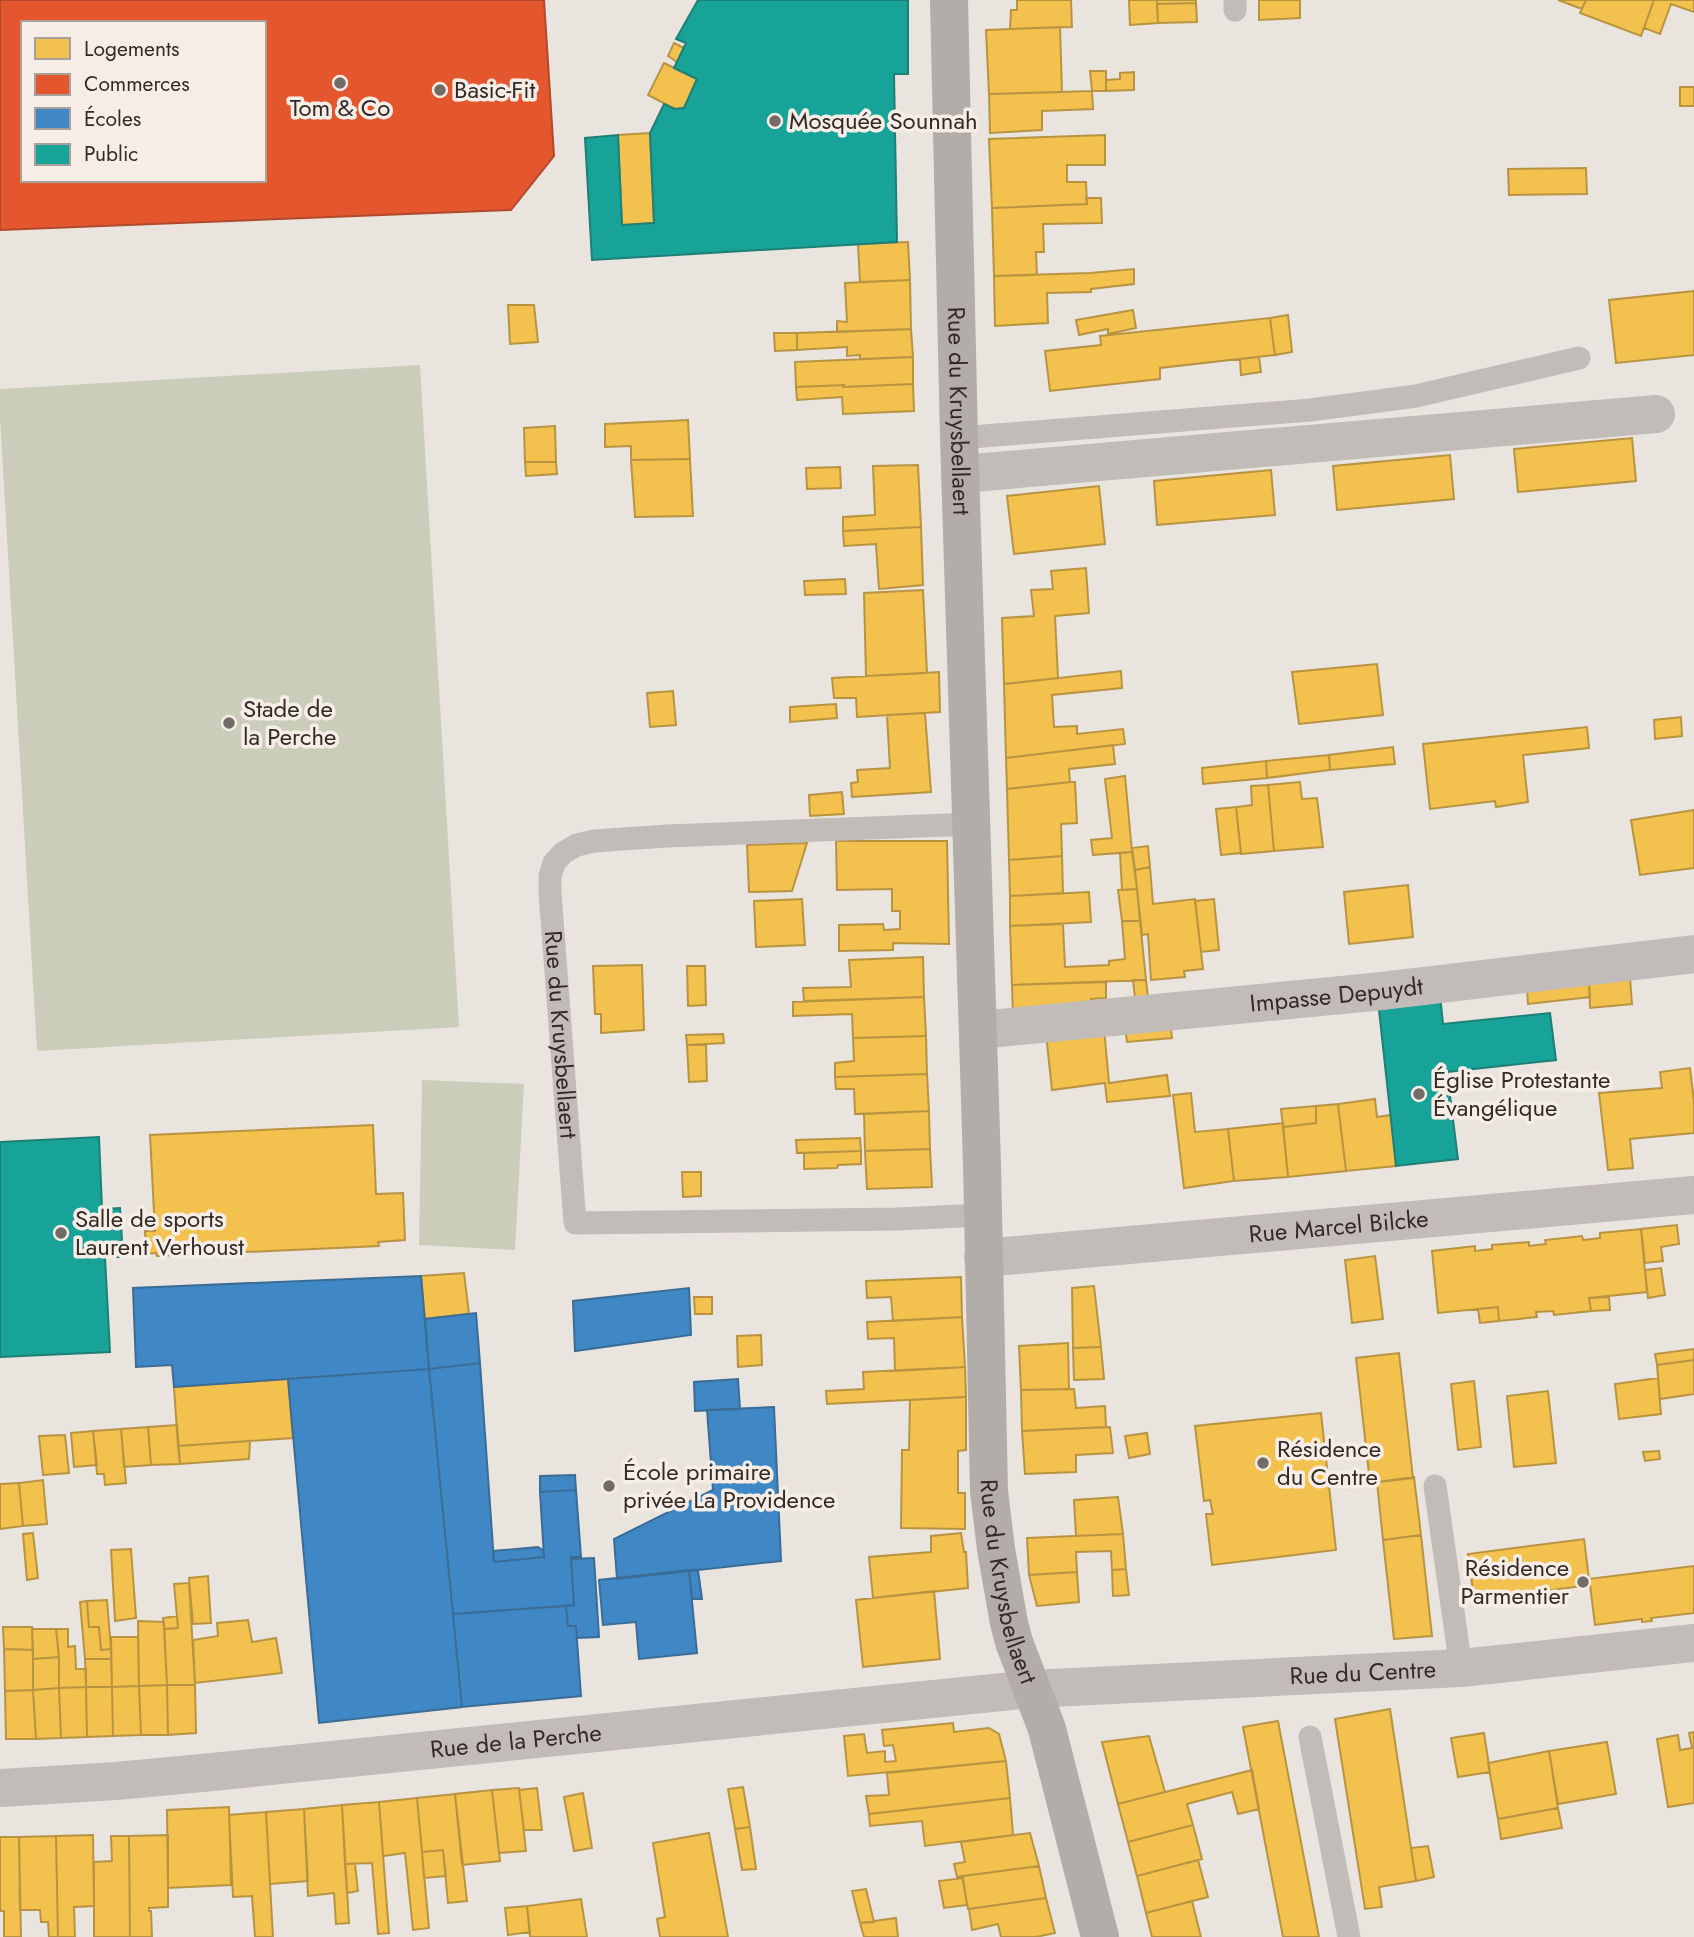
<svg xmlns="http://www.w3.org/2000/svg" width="1694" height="1937" font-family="Jost,sans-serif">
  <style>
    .green { fill: #cbcdbb }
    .homes { fill: #f2c14e; stroke: #b89442; stroke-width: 2 }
    .shops { fill: #e4572e; stroke: #af4a2c; stroke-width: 2; fill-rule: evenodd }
    .schools { fill: #3f88c5; stroke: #3b6c96; stroke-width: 2 }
    .public { fill: #17a398; stroke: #1f7f76; stroke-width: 2 }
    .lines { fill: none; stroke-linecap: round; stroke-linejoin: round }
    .lane { stroke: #c2bcb8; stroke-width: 23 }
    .street { stroke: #c2bcb8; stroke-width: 38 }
    .secondary { stroke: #b3ada9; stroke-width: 38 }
    .poi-dot { fill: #726b67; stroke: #f6eee6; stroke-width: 2.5 }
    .labels { text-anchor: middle; stroke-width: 7; stroke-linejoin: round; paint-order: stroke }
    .poi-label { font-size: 24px; fill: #322a27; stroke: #f6eee6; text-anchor: start }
    .street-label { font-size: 24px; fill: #322a27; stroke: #f6eee6 }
  </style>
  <rect width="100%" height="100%" fill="#eae4df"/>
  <path class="green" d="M420,365l39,662 -422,24 -37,-633v-29z
    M422,1080l102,4 -9,166 -96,-5z"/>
  <path class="homes" d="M1017,0h54l1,27 -62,2 1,-19h6z
    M1129,0h28l1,23 -28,2z
    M1157,0h39v3l-39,1z
    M1259,0h41v18l-41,2z
    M1558,0h28l-4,9z
    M1586,0h68l-13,36 -61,-23z
    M1654,0h40v12l-23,-8 -11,30 -16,-6z
    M1196,3l1,19 -39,1 -1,-19z
    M1060,27l2,65 -73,2 -3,-64z
    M674,43l10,5 -7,14 -9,-6z
    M664,63l33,16 -13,29 -9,1 -27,-14z
    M1090,71h16v20h-14z
    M1134,72v18l-28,1v-11l14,-1v-6z
    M1680,87h14v19h-14z
    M1092,91l1,18 -51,2v19l-52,3 -1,-39z
    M650,133l4,90 -32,2 -4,-90z
    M1105,135v30h-38v17h19l1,22 -95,4 -3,-69z
    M1586,168l1,26 -78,1 -1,-26z
    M1086,198h15l1,25 -59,1 1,28h-8l1,23 -43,1 -2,-68 95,-4z
    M908,242l2,38 -50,2 -2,-38z
    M1134,269v15l-43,5v3l-44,1 1,30 -53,3 -1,-50 96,-3z
    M910,280l1,49 -74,3v-11l10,1 -2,-39z
    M1694,291v64l-78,8 -7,-63z
    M508,305h26l4,37 -28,2z
    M1133,310l3,18 -28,6v-5l-29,6 -3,-15z
    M1288,315l4,37 -17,3 -5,-37z
    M1270,318l5,37 -115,13v11l-110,12 -5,-40 56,-6 -1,-9z
    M911,329l2,28 -53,2v-4l-13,1v-9l-50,3v-17z
    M774,333h23v17l-22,1z
    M913,357v27l-70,3 1,-2 -48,2 -1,-25z
    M1259,357l2,15 -20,3 -1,-16z
    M913,384l1,27 -71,3 -1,-17 -45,3 -1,-13 48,-2 -1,2z
    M688,420l2,39 -59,1v-14l-26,1v-23z
    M555,426l1,36h-31l-1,-34z
    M1632,438l4,43 -118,11 -4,-43z
    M1450,455l4,44 -117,11 -4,-44z
    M690,459l3,57 -58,1 -4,-57z
    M525,462h31l1,12 -31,2z
    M918,465l3,62 -78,4v-14l32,-2 -2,-49z
    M840,467l1,21 -34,1 -1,-21z
    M1271,470l4,45 -118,10 -3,-44z
    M1099,486l6,58 -91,10 -7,-58z
    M921,527l2,58 -44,4 -3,-45 -32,2 -1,-15z
    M1086,568l3,45 -34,3 3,62 -54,6 -2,-66 32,-2 -3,-26 22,-1 -2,-18z
    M845,579l1,15 -41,1 -1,-14z
    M923,590l4,83 -61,3 -2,-83z
    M1377,664l6,51 -84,9 -7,-52z
    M1121,671l1,17 -70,7 2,32 23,-1v8l46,-5 2,15 -119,14 -2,-74z
    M939,672l1,40 -83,5 -1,-19h-22l-2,-20z
    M673,691l3,34 -26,2 -3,-34z
    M836,704l1,14 -47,4v-15z
    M925,713l6,79 -79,5 -1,-14 7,-1 -1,-12 33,-2 -3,-53z
    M1681,717l1,19 -27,3 -1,-19z
    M1587,727l2,21 -66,7 5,47 -32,5 -1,-6 -65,8 -7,-65z
    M1113,745l2,19 -46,5 1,13 -63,7 -1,-31z
    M1393,747l2,17 -65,6 -1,-15z
    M1329,755l1,15 -63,8 -1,-17z
    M1266,761l1,17 -64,6 -1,-16z
    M1125,776l7,76 -39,3 -2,-15 21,-2 -7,-59z
    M1070,782h5l2,41 -16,1 1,32 -53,4 -2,-71z
    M1300,782l2,17 15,-1 6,49 -49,4 -6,-66z
    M1268,785l6,66 -33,3 -5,-47 16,-2 -1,-19z
    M842,792l2,22 -34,2 -1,-21z
    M1236,807l5,46 -20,2 -5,-46z
    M1694,810v58l-54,7 -9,-55z
    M836,841h111l2,103 -56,-1v7l-54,1v-26l44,-1 1,6 16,-1v-18h-8v-22l-55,1z
    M807,843l-15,48 -43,1 -2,-47z
    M1148,846l2,21 -15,3 -3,-22z
    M1132,852l5,37 -15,1 -2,-37z
    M1062,856l1,37 -53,3 -1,-36z
    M1150,867l3,37 42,-5 8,70 -19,2 1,6 -34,3 -3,-46 -6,1 -7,-65z
    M1408,885l5,52 -64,7 -5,-52z
    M1137,889l3,32h-18l-4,-31z
    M1089,892l2,30 -81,4v-30z
    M802,899l3,46 -49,2 -2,-46z
    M1214,899l5,51 -18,2 -6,-51z
    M1122,921h18l6,59 -134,5 -2,-59 53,-2 2,43 44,-2v-4l16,-2z
    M923,957l1,40 -120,4 -1,-13 48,-1 -2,-27z
    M642,965l2,65 -43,3v-19h-6l-2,-48z
    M687,966h18l1,39 -18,1z
    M1630,978l2,26 -42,4 -1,-26z
    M1133,980h13l3,27 -13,1z
    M1106,982v16l-15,1 1,11 -79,5 -1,-30z
    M1589,982l1,15 -62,7 -1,-15z
    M924,997l2,39 -73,2 -1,-24 -59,2v-14z
    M1170,1022l2,16 -45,4 -2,-16z
    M1104,1028l5,55 58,-8 3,21 -63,6 -2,-19 -53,7 -6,-56z
    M723,1034l1,9 -37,2 -1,-10z
    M926,1036l1,38 -92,3v-14l19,-2 -1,-23z
    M706,1044l1,37 -18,1 -2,-37z
    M1690,1068l4,33v32l-64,6 3,29 -25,2 -9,-77 63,-5 -2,-16z
    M927,1074l2,37 -74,3 -1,-25h-18l-1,-12z
    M1191,1093l4,39 33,-3 6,52 -50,7 -11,-93z
    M1375,1099l2,18 14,-2 5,51 -50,5 -8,-67z
    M1338,1104l8,67 -58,6 -5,-50 33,-4v-17z
    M1316,1106v17l-33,4 -2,-18z
    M929,1111l1,38 -65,2 -1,-37z
    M1283,1123l5,54 -54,4 -6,-52z
    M373,1125l3,69 27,-1 2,47 -27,2 1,4 -222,10 -1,-3 -10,1 -1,-23h10l-5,-96z
    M860,1138l1,13 -64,2 -1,-13z
    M930,1149l2,38 -65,2 -2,-38z
    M861,1151v13l-23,1 -1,3 -33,1v-16z
    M682,1172h19v24l-18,1z
    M1677,1225l2,19 -18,3 2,14 -18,2 -4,-34z
    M1641,1229l6,63 -58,6 2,13 -37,4 -1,-4 -17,1 1,5 -38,4 -1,-14 -60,6 -6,-62 43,-5v5l17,-2v-4l37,-3v4l17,-2 -1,-4 37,-4 1,4 17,-2v-5z
    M1375,1256l8,63 -31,4 -7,-63z
    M1661,1268l4,27 -17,3 -3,-28z
    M464,1273l5,41 -44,5 -4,-43z
    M961,1277l1,40 -69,4 -2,-24 -24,1 -1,-17z
    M1094,1286l7,61 -28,1 -1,-60z
    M694,1297h18v17h-17z
    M1609,1297l1,13 -19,1 -2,-13z
    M1498,1307l1,14 -19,2 -2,-14z
    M962,1317l3,50 -70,4 -1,-33 -26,1 -1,-17z
    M761,1335l1,30 -24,2 -1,-31z
    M1068,1343l1,46 -48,1 -2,-44z
    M1101,1347l3,32 -30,1 -1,-32z
    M1694,1349v11l-37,5 -2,-11z
    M1399,1353l14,125 -43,5 -14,-125z
    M1694,1360v34l-34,5 -3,-34z
    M965,1367l1,30 -139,7 -1,-13 38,-2 -1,-17z
    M1658,1378l3,36 -42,5 -4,-35z
    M288,1379l5,59 -115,8 -4,-59z
    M1474,1381l7,66 -23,3 -7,-66z
    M1074,1389l2,19 29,-2 1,21 -84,4 -1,-41z
    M1548,1391l8,72 -42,4 -7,-71z
    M966,1397v53l-8,1v42h7v36l-64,-1 1,-78h7l1,-50z
    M1321,1413l15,137 -124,15 -6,-51h7l-3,-14 -6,1 -9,-75z
    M177,1425l3,39 -29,1 -3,-38z
    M148,1427l3,38 -27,2 -3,-38z
    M1110,1427l3,26 -37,2v17l-51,2 -3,-43z
    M121,1429l5,54 -21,2 -1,-11h-7l-4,-43z
    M93,1431l4,34 -23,2 -3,-34z
    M1147,1433l3,21 -21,4 -4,-22z
    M65,1435l4,38 -26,2 -4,-39z
    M250,1441l-1,18 -69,5 -2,-18z
    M1659,1451l1,8 -15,2 -2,-9z
    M1414,1477l7,58 -38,5 -6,-58z
    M43,1480l4,44 -24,2 -4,-43z
    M19,1483l4,43 -23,3v-45z
    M1118,1497l5,37 -47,2 -2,-36z
    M33,1533l5,45 -11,2 -4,-46z
    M961,1533l3,19h2l2,36 -95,10 -4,-41 62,-5v-16z
    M1123,1534l3,35 -14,1 -1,-19 -35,1 1,20 -48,3 -2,-37z
    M1421,1535l11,101 -38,3 -11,-99z
    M1584,1539l5,40 105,-13v47l-43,5 1,3 -10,1v-3l-47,6 -5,-40 -60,8v2l-9,1 -1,-2 -46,5 -6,-45z
    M131,1549l5,69 -21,3 -4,-71z
    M1126,1569l3,26 -16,1 -1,-26z
    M1077,1572l2,30 -42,4 -8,-31z
    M208,1576l3,47 -18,1 -4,-46z
    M189,1583l6,102h-28l-3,-56 14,-1 -4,-44z
    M934,1591l6,68 -77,8 -7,-67z
    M107,1600l4,49 -10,1 -2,-23h-10l-2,-26z
    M87,1601l2,26h10l2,23 10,-1v10h-26l-5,-57z
    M177,1616l1,12 -14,1 -1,-11z
    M248,1620l4,22 24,-4 6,35 -87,10 -2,-43 25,-4 -1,-13z
    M138,1621l26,1 3,63 -28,1z
    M3,1627h29l1,23 -29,-1z
    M32,1629h24l3,28 -26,2z
    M56,1629h12v18l7,-1 1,23h10v18l-27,1v-31z
    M111,1637h27l1,49 -27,1z
    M4,1649l29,1v40l-28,1z
    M59,1657v31l-26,2v-31z
    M85,1659h26l1,28h-26z
    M167,1685l1,50h-27l-2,-49z
    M167,1685h28l1,48 -28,2z
    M139,1686l2,49 -28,1 -1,-49z
    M86,1687h26l1,49 -26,1z
    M86,1687l1,50 -26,1 -2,-50z
    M59,1688l2,50 -25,1 -3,-49z
    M33,1690l3,49h-30l-1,-48z
    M1390,1709l26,172 -37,6 3,20 -17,2 -30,-190z
    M1278,1721l41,216h-36l-40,-210z
    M953,1723l1,9 35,-4 10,6 7,27 -158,15 -4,-40 20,-2 3,19 18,-2v11l11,-1 -3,-16 -9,1 -2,-16z
    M1694,1732v71l-26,4 -11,-68 21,-4 2,15 12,-2 -3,-15z
    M1484,1733l6,39 -32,5 -7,-39z
    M1149,1736l16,56 -47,12 -16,-62z
    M1607,1742l9,52 -58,10 -9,-53z
    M1549,1751l9,57 -60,11 -10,-56z
    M1006,1761l4,37 -141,16 -3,-18 23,-1 -2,-22z
    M1252,1770l7,39 -21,5 -6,-22 -45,12 6,21 -65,17 -10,-38z
    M743,1787l7,40 -15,2 -7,-40z
    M519,1788l7,63 -27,2 -7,-63z
    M537,1788l5,42h-18l-5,-40z
    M492,1790l8,71 -38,4 -7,-71z
    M583,1793l9,55 -18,3 -10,-54z
    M455,1794l12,107 -19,2 -5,-53 -21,2 -5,-54z
    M417,1798l12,130 -16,2 -8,-77 -22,3 -4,-54z
    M1010,1798l3,37 -88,11 -3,-25 -52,5 -1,-12z
    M379,1802l10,131 -11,1 -6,-71 -27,1 -3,-59z
    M342,1805l7,118 -13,1 -2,-31 -26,3 -4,-87z
    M229,1807l2,78 -63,3 -1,-78z
    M1558,1808l4,20 -61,11 -3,-20z
    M304,1809l4,72 -38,3 -4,-72z
    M266,1812l7,125h-18l-3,-41 -19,1 -4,-82z
    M1193,1825l9,34 -65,17 -9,-34z
    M750,1827l6,42 -14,1 -7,-41z
    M709,1833l19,104h-68l-3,-18 8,-2 -12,-74z
    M1030,1833l9,33 -82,11 -3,-13 11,-2 -4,-20z
    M93,1835l1,71 -20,1 1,30h-17l-2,-101z
    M168,1835v72l-19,1v3h2l1,26h-22l-1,-101z
    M56,1836l2,101h-9l-1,-15h-7l-1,-12h-20l-1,-73z
    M111,1836h18l1,101h-36v-75l18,-1z
    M0,1837h19l2,100h-17v-26h-4z
    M1428,1846l6,31 -18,4 -5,-33z
    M443,1850l3,26 -22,2 -2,-26z
    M1198,1860l10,37 -62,16 -9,-37z
    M345,1864h10l3,27 -11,2z
    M1039,1866l7,32 -78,11 -6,-33z
    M963,1878l4,27 -23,3 -5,-27z
    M866,1889l8,33 -14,1 -8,-32z
    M1046,1898l9,35 -19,4h-35l-3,-13 -26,6 -3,-21z
    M581,1899l6,38h-57l-3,-31z
    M1192,1901l9,36h-49l-6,-24z
    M527,1906l3,26 -22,3 -3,-27z
    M896,1918l2,19h-34l-4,-14z"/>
  <path class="shops" d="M0,0h544l10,156 -43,54 -511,20zM23,23h241v157h-241z"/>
  <path class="schools" d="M421,1276l8,93 -255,18 -2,-22 -36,2 -3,-79z
    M689,1288l2,47 -116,16 -2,-50z
    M476,1313l4,50 -51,6 -4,-50z
    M480,1363l14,199 50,-5 -4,-65 36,-2 5,67h-10l3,48 -121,9 -24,-245z
    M429,1369l33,338 -143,16 -31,-344z
    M738,1379l2,30 -45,2 -1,-29z
    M774,1407l7,154 -164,18 -3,-40 99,-49 -6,-80z
    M575,1475l1,15 -36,2v-16z
    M538,1547l5,3 1,7 -50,5 -1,-11z
    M594,1558l5,79 -22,1 -1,-12h-8l-2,-20 8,-1 -3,-46z
    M689,1570h9l4,29h-10z
    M689,1570l8,83 -58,6 -3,-37 -33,3 -4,-45z
    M566,1606l2,20h8l5,70 -119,11 -9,-93z"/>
  <path class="public" d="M698,0h210v74h-14l3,168 -305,18 -7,-122 33,-3 4,90 32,-2 -4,-90 14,-29 11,5 9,-1 13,-29 -23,-11 12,-25 -10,-4z
    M1440,995l3,29 107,-11 6,47 -109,12 11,87 -62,7 -18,-165z
    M99,1137l3,72 18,-1 3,49h-18l5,95 -110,5v-215z"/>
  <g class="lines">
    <g class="lane">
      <path d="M1235,0v10"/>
      <path d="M959,438l351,-28 77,-10 29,-4 163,-38"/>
      <path id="s1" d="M972,824l-305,12 -73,5 -17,4 -14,8 -9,10 -4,13v17l25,330 322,-4 86,-4"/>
      <path d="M1435,1486l26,182"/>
      <path d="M1310,1737l39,200"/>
    </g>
    <g class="street">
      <path d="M961,474l695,-60"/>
      <path id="s2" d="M979,1030l394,-38 321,-38"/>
      <path id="s3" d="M983,1258l711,-63"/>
      <path id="s4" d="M0,1788l116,-7 86,-8 829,-84 430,-21 233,-25"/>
    </g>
    <path class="secondary" id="s5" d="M949,0l10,438 23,726 7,327 7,58 13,74 5,19 33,87 53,208"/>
  </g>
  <g class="poi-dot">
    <circle cx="340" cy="83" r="7"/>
    <circle cx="440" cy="90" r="7"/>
    <circle cx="775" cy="121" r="7"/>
    <circle cx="229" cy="723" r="7"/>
    <circle cx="1419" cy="1094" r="7"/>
    <circle cx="61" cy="1233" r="7"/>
    <circle cx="1263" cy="1463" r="7"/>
    <circle cx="609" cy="1486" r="7"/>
    <circle cx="1583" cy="1582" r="7"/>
  </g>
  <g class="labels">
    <g class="poi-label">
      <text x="454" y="98">Basic-Fit</text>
      <text x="340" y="116" text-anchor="middle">Tom &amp; Co</text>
      <text x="789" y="129">Mosquée Sounnah</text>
      <text x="243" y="717">Stade de<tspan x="243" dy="28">la Perche</tspan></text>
      <text x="1433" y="1088">Église Protestante<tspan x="1433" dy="28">Évangélique</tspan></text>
      <text x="75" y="1227">Salle de sports<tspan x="75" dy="28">Laurent Verhoust</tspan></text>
      <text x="1277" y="1457">Résidence<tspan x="1277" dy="28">du Centre</tspan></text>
      <text x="623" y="1480">École primaire<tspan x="623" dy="28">privée La Providence</tspan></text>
      <text x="1569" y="1576" text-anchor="end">Résidence<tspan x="1569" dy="28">Parmentier</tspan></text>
    </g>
    <g class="street-label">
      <text dy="8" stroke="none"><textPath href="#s5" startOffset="411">Rue du Kruysbellaert</textPath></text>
      <text dy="8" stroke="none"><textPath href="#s2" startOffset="359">Impasse Depuydt</textPath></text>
      <text dy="8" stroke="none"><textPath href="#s1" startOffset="598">Rue du Kruysbellaert</textPath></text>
      <text dy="8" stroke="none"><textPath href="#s3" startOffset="357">Rue Marcel Bilcke</textPath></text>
      <text dy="8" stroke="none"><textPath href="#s5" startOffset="1584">Rue du Kruysbellaert</textPath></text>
      <text dy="8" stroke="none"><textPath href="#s4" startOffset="1368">Rue du Centre</textPath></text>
      <text dy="8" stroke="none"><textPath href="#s4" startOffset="518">Rue de la Perche</textPath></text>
    </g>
  </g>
  <rect x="21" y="21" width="245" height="161" fill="#f6eee6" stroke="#a8a09a" stroke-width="2"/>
  <rect x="35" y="38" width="35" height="21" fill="#f2c14e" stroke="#a8a09a" stroke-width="2"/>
  <text x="84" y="56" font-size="21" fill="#322a27">Logements</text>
  <rect x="35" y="74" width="35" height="21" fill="#e4572e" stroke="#a8a09a" stroke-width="2"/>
  <text x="84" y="91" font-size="21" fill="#322a27">Commerces</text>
  <rect x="35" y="108" width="35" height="21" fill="#3f88c5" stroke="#a8a09a" stroke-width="2"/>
  <text x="84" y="126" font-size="21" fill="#322a27">Écoles</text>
  <rect x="35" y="144" width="35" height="21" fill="#17a398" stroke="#a8a09a" stroke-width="2"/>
  <text x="84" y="161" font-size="21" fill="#322a27">Public</text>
</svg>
